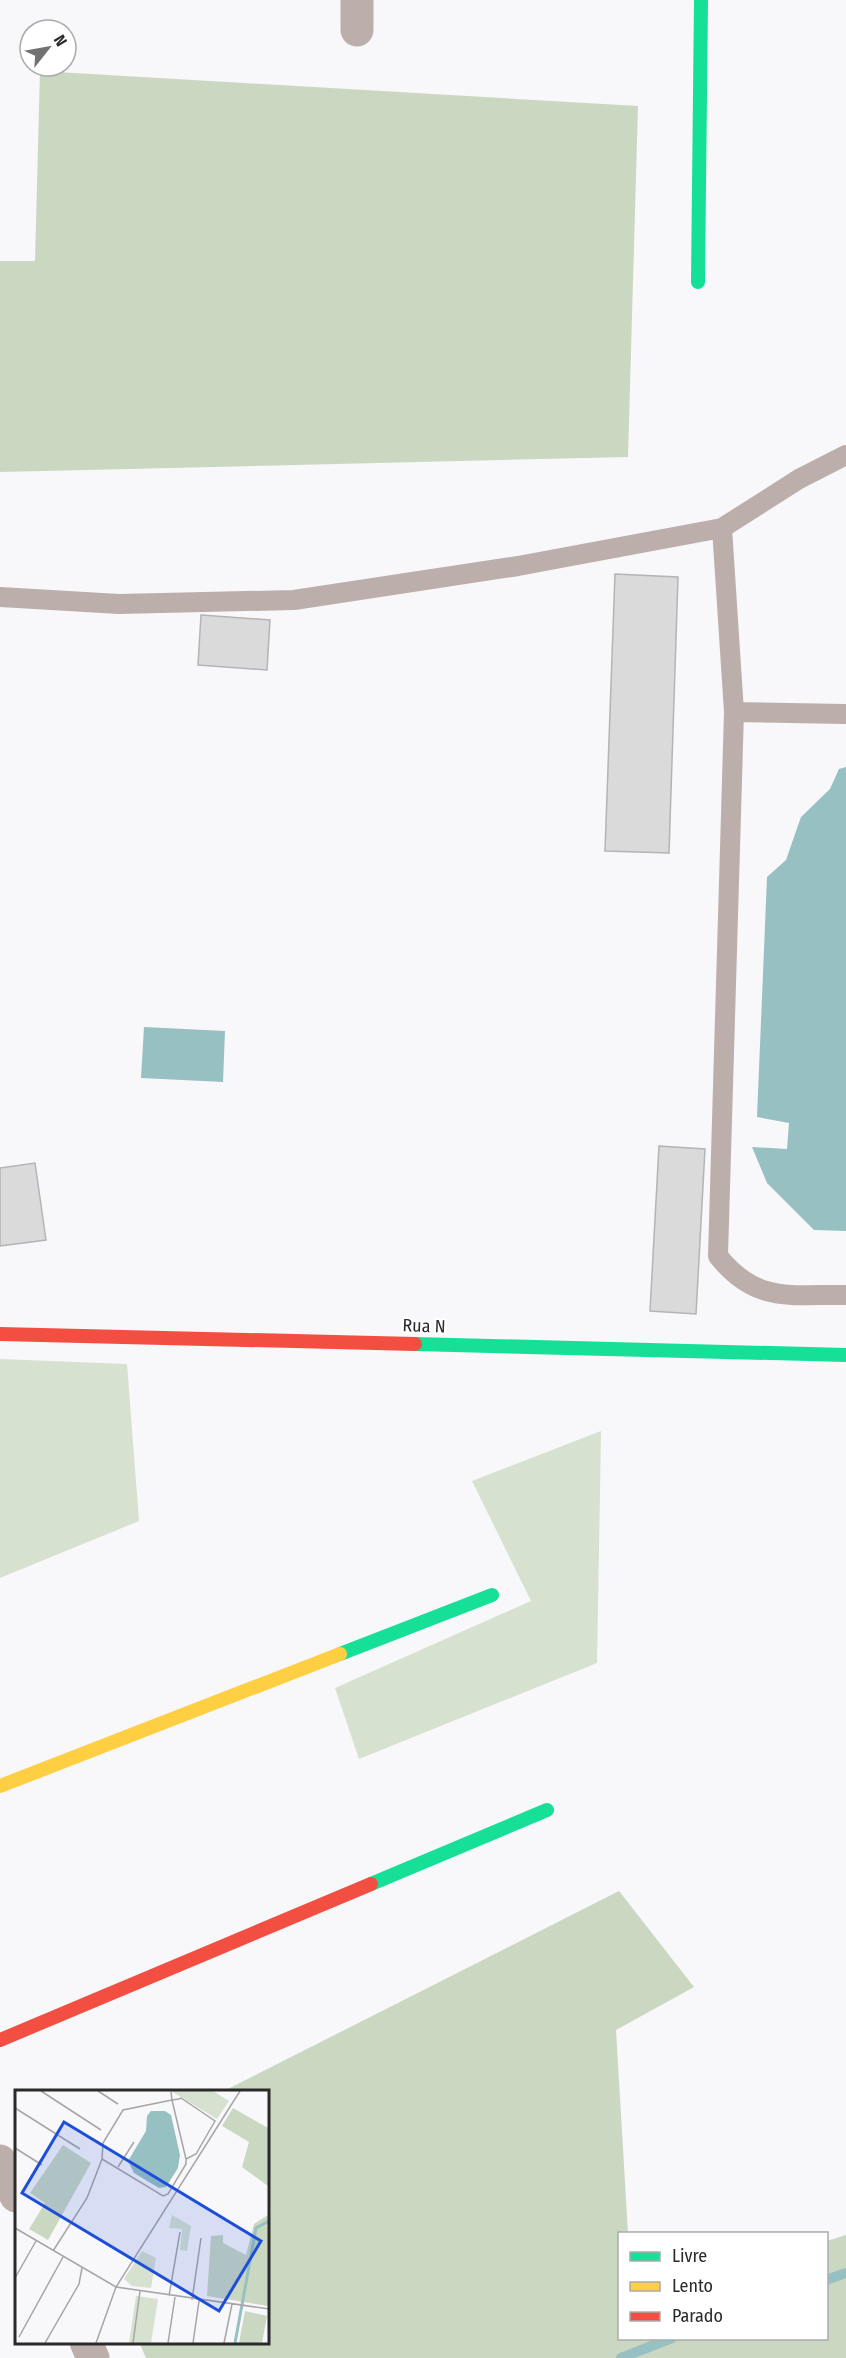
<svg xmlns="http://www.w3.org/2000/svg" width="846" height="2358" font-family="'Fira Sans Condensed',sans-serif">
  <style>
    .green { fill: #d7e1cf }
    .forest { fill: #cad7c1 }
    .water { fill: #97c0c2 }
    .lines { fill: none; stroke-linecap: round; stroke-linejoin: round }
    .stream { stroke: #97c0c2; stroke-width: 10 }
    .building { fill: #dadadb; stroke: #b4b3b5; stroke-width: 1.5 }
    .lane { stroke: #bcafab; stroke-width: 20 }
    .street { stroke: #bcafab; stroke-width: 33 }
    .fast { stroke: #16e098; stroke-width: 14 }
    .slow { stroke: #ffcf43; stroke-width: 14 }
    .jam { stroke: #f24e42; stroke-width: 14 }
    .labels { text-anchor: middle; stroke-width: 4.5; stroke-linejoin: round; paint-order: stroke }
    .street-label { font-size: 18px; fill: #2b2a2b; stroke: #fff }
    .inset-river { fill: none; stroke: #97c0c2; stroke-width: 3 }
    .inset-road { fill: none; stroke: #a6a5a7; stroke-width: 1.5 }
    .view { fill: #1d4ed8; fill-opacity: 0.15; stroke: #1d4ed8; stroke-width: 3 }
    .inset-edge { fill: none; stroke: #2b2a2b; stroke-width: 3 }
  </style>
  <rect width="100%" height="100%" fill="#f8f7f9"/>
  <path class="green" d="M0,1359l127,5 12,157 -139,57z
    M601,1431l-4,232 -238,96 -24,-71 196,-87 -59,-120z"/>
  <path class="forest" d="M40,71l598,35 -10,351 -628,15v-211h35z
    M619,1891l75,96 -78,43 12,203 -8,1v104h206l1,-97 19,-6v123h-700l-7,-16h128v-251h-43z"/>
  <path class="water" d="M846,767v464l-32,-1 -47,-47 -15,-36 35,2 2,-26 -32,-6 10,-240 19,-17 15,-43 29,-28 9,-20z
    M144,1027l81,4 -2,51 -82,-4z"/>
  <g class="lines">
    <path class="stream" d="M826,2280l20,-7
      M621,2358l51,-20"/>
  </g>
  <path class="building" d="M615,574l63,3 -9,276 -64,-2z
    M201,615l69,5 -3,50 -69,-5z
    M659,1146l46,3 -9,165 -46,-3z
    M35,1163l11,77 -46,6v-78z"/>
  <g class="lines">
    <path class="lane" d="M846,455l-47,24 -77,49 12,184 -16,544c38,48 73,38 128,39
      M0,597l119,7 175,-4 224,-34 204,-38
      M734,712l112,2"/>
    <path class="street" d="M357,30v-30
      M0,2161l16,35
      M86,2342l7,16"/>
    <path class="fast" d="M698,282l3,-282
      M415,1344l431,11
      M340,1654l152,-59
      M371,1884l176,-74"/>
    <path class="slow" d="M0,1786l340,-132"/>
    <path class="jam" d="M0,1334l415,10
      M0,2040l371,-156"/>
  </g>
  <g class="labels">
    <g class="street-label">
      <text transform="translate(424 1326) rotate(2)" y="6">Rua N</text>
    </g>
  </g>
  <g transform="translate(15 2090)">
    <rect width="254" height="254" fill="#f8f7f9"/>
    <path d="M156,1h42l16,10 -12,18zM157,125l19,11 -4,25 -7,-1 2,-21 -13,-1zM127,161l14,7 -5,30 -19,-2 -8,-7zM121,206l22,3 -7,44h-22z" fill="#d7e1cf"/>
    <path d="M218,18l35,20v58l-26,-19 7,-25 -27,-16zM48,55l28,18 -43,77 -19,-11 16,-26 -15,-10zM253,125v91l-61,-10 4,-60 12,-1v8l23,12 8,-31zM230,221l22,5 -5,27h-23z" fill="#cad7c1"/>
    <path d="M136,21h14l6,4 9,40 -2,13 -12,19 -7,1 -25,-15 -6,-12 18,-30 1,-15z" fill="#97c0c2"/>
    <path class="inset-river" d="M220,253l21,-115 13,-7"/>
    <path class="inset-road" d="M26,1l60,39M83,1l20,13M156,2l1,8 14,59v5l-18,30 -5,2 -61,-37 1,-16 20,-33 49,-10 7,-1 2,-1 34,23 -19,33 -10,5M0,18l65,41M0,58l27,17M103,77l16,-25M0,138l101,59 153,22M38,161l34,-53 15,-39M0,188l21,-37M154,206l11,-64M177,210l9,-62M4,247l44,-80M30,253l34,-59 3,-16M81,253l20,-56 124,-196M118,253l7,-52M153,253l7,-46M178,253l6,-42M209,253l8,-39"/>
    <path class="view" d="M49,32l197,119 -42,70 -197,-118z"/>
    <rect width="254" height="254" class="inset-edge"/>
  </g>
  <rect x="618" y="2232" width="210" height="108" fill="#ffffff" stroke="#aaaaaa" stroke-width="1.5"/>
  <rect x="630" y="2252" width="30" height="9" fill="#16e098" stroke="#aaaaaa" stroke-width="1.5"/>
  <text x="672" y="2262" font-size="18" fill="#2b2a2b">Livre</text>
  <rect x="630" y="2282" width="30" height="9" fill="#ffcf43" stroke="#aaaaaa" stroke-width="1.5"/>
  <text x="672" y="2292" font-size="18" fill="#2b2a2b">Lento</text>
  <rect x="630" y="2312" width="30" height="9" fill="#f24e42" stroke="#aaaaaa" stroke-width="1.5"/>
  <text x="672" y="2322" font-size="18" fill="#2b2a2b">Parado</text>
  <g transform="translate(48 48) rotate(59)"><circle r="28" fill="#ffffff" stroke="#aaaaaa" stroke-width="1.5"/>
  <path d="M0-4.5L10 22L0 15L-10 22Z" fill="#737273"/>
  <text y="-9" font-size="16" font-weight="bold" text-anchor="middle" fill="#2b2a2b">N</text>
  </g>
</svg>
